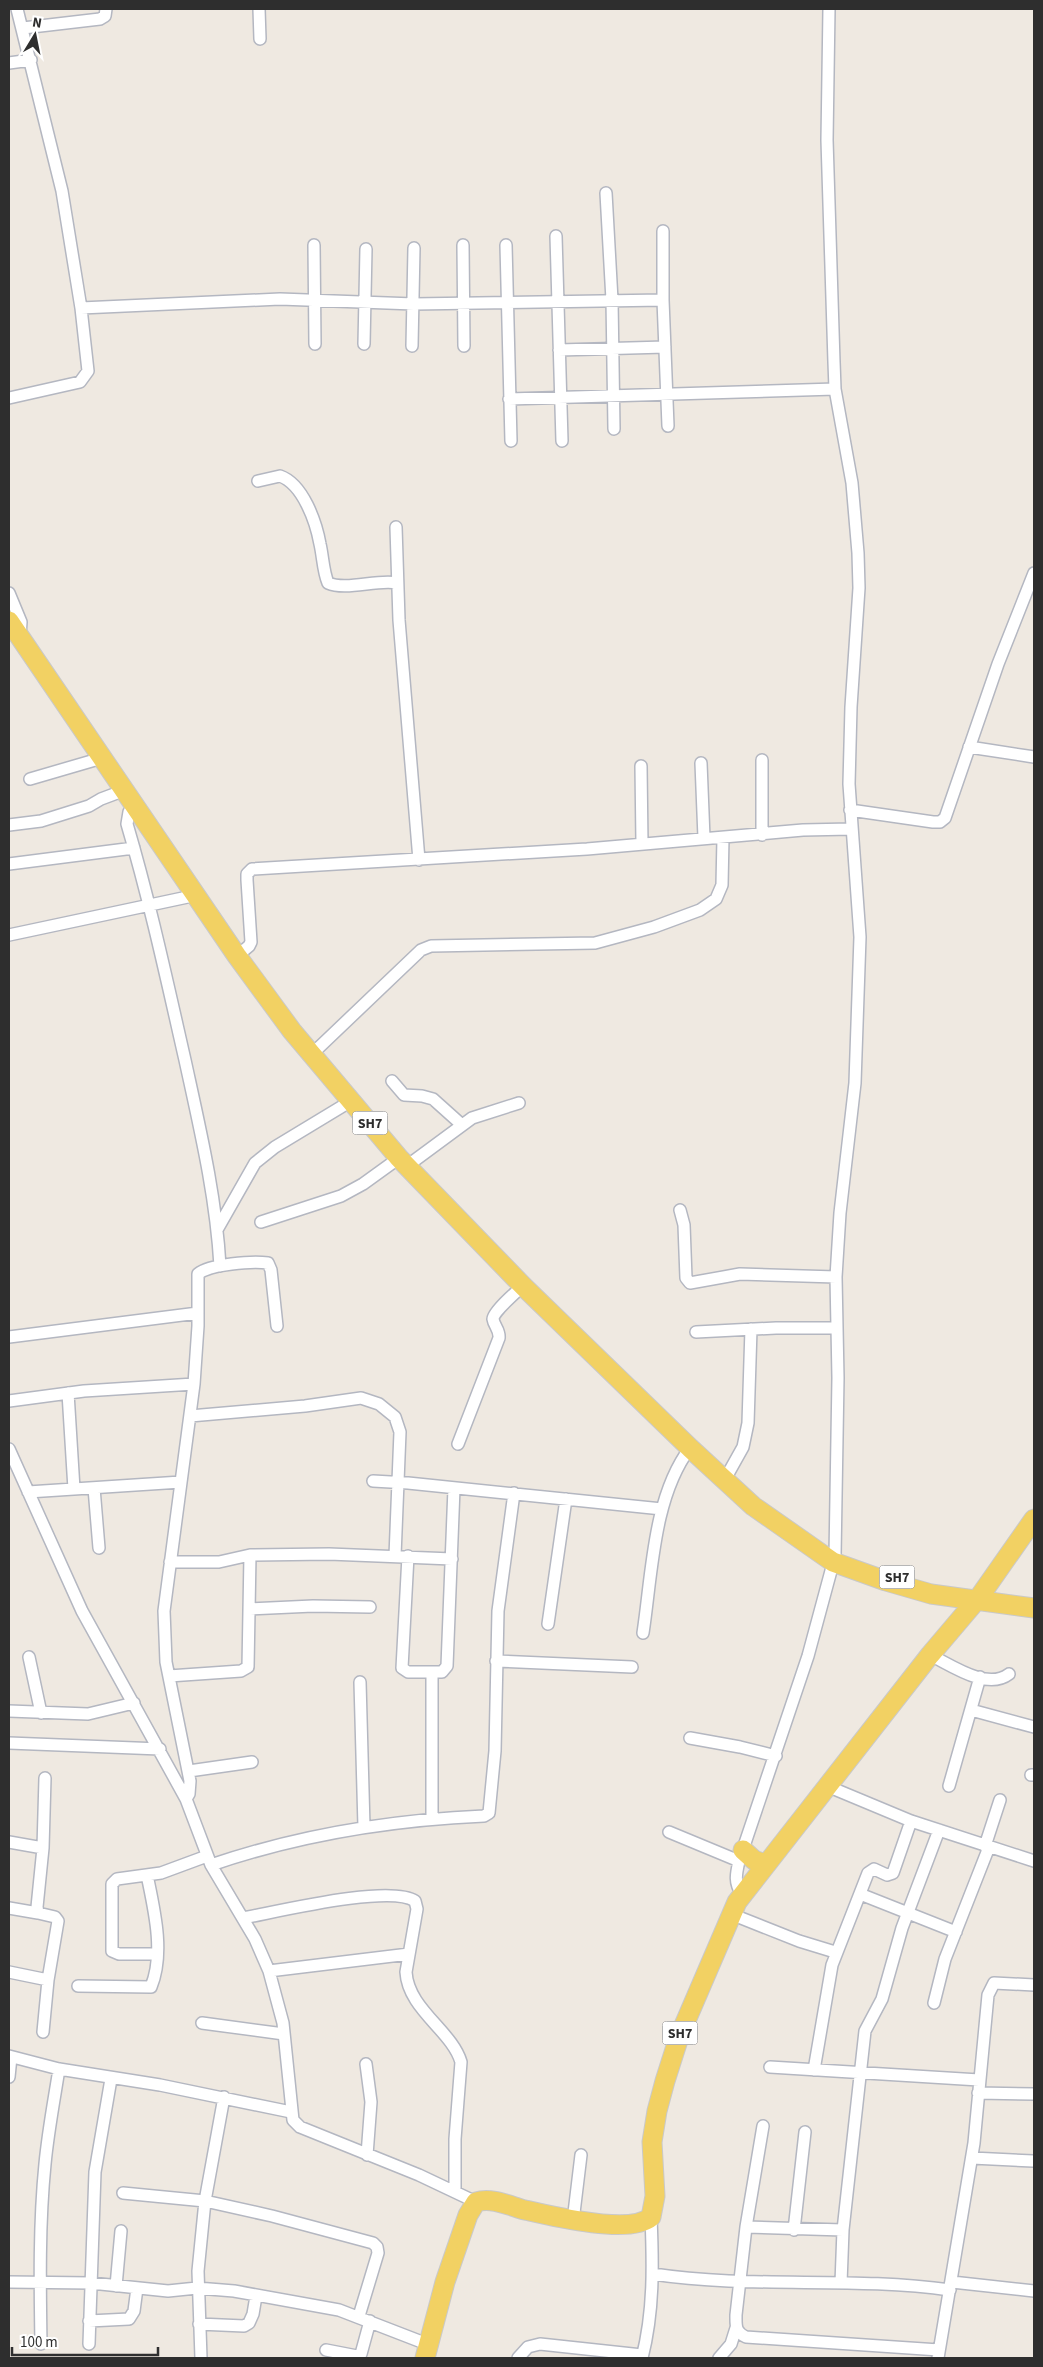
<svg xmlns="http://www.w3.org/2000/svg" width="1043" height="2367" font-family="'Source Sans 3',sans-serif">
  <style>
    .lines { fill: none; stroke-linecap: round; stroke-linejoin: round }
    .minor-casing { stroke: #b4b7c1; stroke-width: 14 }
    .primary-casing { stroke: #c9c9c9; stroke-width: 21 }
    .minor { stroke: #fff; stroke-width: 11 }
    .primary { stroke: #f2d163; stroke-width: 19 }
    .labels { text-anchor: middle; stroke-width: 4; stroke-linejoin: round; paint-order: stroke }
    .shield { fill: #fff; stroke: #6d6d6d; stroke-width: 1 }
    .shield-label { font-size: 14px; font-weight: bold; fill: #2e2e2e }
  </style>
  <rect width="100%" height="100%" fill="#efe9e1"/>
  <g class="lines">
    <defs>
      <path id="minor" d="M259,9l1,30
        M23,28l77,-9 5,-3 1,-7
        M9,63l22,-3
        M606,193l6,107 2,129
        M663,231v69l5,126
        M556,236l6,205
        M314,245l1,99
        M463,245l1,101
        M506,245l5,196
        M81,308l199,-9 134,5 249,-4
        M364,344l2,-95
        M412,346l2,-98
        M559,350l106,-3
        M9,398l71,-16 8,-11 -7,-63 -19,-117 -45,-182
        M509,399l326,-10
        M258,481l22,-5c23,8 36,46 40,68 3,13 3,27 8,39 18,8 49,-4 69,0
        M396,527l3,93 20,240
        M9,593l12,29 -1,14
        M969,747l65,10
        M762,760v75
        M701,763l3,75
        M641,766l1,78
        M30,779l72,-21
        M135,803l-6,9 -2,12c23,78 40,157 58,236 15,69 31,136 35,206
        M850,810l83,12h7l5,-4 53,-154 36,-91
        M9,825l32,-4 48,-15 12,-7 24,-9
        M9,864l125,-16
        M9,935l188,-40
        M237,956l12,-10 2,-4 -4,-62v-6l5,-5 335,-20 216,-19 48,-1
        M312,1054l109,-104 10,-4 164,-3 59,-16 46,-17 16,-11 6,-14 1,-47
        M392,1081l12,14 18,1 11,3 29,26
        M407,1166l65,-48 47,-15
        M680,1210l4,15 2,53 4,5 50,-9 96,3
        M261,1222l80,-26 22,-12 36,-26
        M218,1228l37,-65 20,-16 76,-46
        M696,1332l80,-4h60
        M9,1337l189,-24
        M68,1393l6,96
        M9,1401l75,-10 110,-7
        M190,1416l115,-10 56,-8 18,6 16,13 5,15 -5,124
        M458,1444l41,-106c1,-8 -5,-12 -6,-19 0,-7 24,-28 30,-33
        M9,1449l73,162 104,188 25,66 44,74 14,32 14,52 10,97 7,7 119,48 57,27
        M373,1481l35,2 254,26
        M724,1481l19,-34 5,-24 3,-94
        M94,1488l5,60
        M28,1492l153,-10
        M408,1556l-6,112 6,4h34l5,-6 7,-178
        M170,1562h49l31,-7 79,-1 123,5
        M250,1609l63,-3 57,1
        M548,1624l18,-125
        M643,1633c9,-59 10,-136 47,-185
        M930,1655c21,10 57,36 79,19
        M29,1657l12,56
        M496,1661l136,6
        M432,1673v145
        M169,1676l72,-5 7,-4 2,-112
        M360,1682l4,145
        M971,1710l63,17
        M9,1711l79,3 46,-11
        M690,1738l50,9 36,9
        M9,1743l151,6
        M189,1771l63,-9
        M1031,1775h3
        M827,1786l84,35 123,40
        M949,1786l31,-109
        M186,1799l3,-5 1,-13 -24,-119 -2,-51 30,-227 4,-58v-52c12,-10 54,-13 70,-11l3,7 6,56
        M669,1832l70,29
        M9,1842l34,6
        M985,1846l15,-46
        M211,1865c88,-30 179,-45 273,-49l5,-3 6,-62 3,-140 16,-118
        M742,1894c-8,-11 -6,-20 -3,-33l69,-205 27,-100 3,-178 -2,-101 4,-64 15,-130 5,-146 -11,-153 2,-77 8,-119 -1,-35 -6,-70 -17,-94 -1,-27 -7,-222 2,-131
        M860,1894l96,38
        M9,1908l29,5
        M731,1914l68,27 36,11
        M243,1918c33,-6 147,-34 172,-17l2,8 -11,63c2,37 46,59 55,90l-6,77v52
        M156,1954h-37l-7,-3v-67l5,-5 44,-6 46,-17
        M269,1971l140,-17
        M9,1972l39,8
        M78,1986l73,1c14,-34 3,-78 -4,-112
        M934,2003l11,-44 44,-112
        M202,2023l82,11
        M43,2032l5,-52 10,-59 -3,-4 -17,-4 -1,-6 6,-59 2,-70
        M9,2056l50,13 101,16 131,27
        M366,2064l5,38 -4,53
        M770,2067l209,13
        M814,2070l18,-105 36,-92 6,-4 13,6 6,-2 18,-52
        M9,2077l2,-20
        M978,2093l56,1
        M763,2126l-17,101 -10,88c0,11 -1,17 10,22l193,13
        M972,2158l61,3
        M123,2193l82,8 67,15 101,27 4,4 1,6 -19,63
        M573,2221l8,-66
        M746,2227l97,3
        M794,2230l11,-98
        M653,2274c99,15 199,2 297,16
        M9,2282l82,1 77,8 29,-3 37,3 105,19 88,34
        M952,2282l82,9
        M841,2283l2,-53 22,-199 17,-32 20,-71 37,-98
        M116,2286l5,-55
        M89,2321l40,-2 5,-8 3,-23
        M199,2324l45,2 5,-3 4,-9 3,-18
        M41,2344c-1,-60 -2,-120 4,-180 3,-32 9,-63 14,-95
        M89,2344l6,-172 16,-93
        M326,2350l31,6 4,-2 9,-33
        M201,2358l-3,-87 7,-70 19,-104
        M518,2358l10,-11 12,-3 102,11
        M642,2358c12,-47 11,-93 9,-141
        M719,2358l12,-14 5,-16
        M938,2358l36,-215 14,-148 6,-12 40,2"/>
      <path id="primary" d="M9,621l228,335 55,75 107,127 124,128 167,162 63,58 80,56 53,19 45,13 103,14
        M743,1850l11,10 11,4
        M425,2358l20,-76 23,-67 8,-13c16,-5 34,4 49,8 26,6 105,25 126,7l4,-21 -3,-54 5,-31 8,-30 14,-44 58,-135 193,-247 50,-59 54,-77"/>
    </defs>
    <use href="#minor" class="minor-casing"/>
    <use href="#primary" class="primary-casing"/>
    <use href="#minor" class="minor"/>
    <use href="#primary" class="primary"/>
  </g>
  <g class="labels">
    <g class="shield">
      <rect x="352.5" y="1111.5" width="35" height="23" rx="4"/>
      <rect x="879.5" y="1565.5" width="35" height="23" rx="4"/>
      <rect x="662.5" y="2021.5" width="35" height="23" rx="4"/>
    </g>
    <g class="shield-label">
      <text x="370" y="1128">SH7</text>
      <text x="897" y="1582">SH7</text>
      <text x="680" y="2038">SH7</text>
    </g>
  </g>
  <rect width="1043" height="2367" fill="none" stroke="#2e2e2e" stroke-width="20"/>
  <g transform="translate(35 35) rotate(10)" stroke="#ffffff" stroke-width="4" paint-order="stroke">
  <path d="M0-4L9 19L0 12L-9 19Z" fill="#2e2e2e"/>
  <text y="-8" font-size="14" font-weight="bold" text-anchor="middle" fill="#2e2e2e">N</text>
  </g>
  <path d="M12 2347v8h146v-8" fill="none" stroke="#2e2e2e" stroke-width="2.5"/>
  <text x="20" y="2347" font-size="15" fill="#2e2e2e" stroke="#ffffff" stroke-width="4" paint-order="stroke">100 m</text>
</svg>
